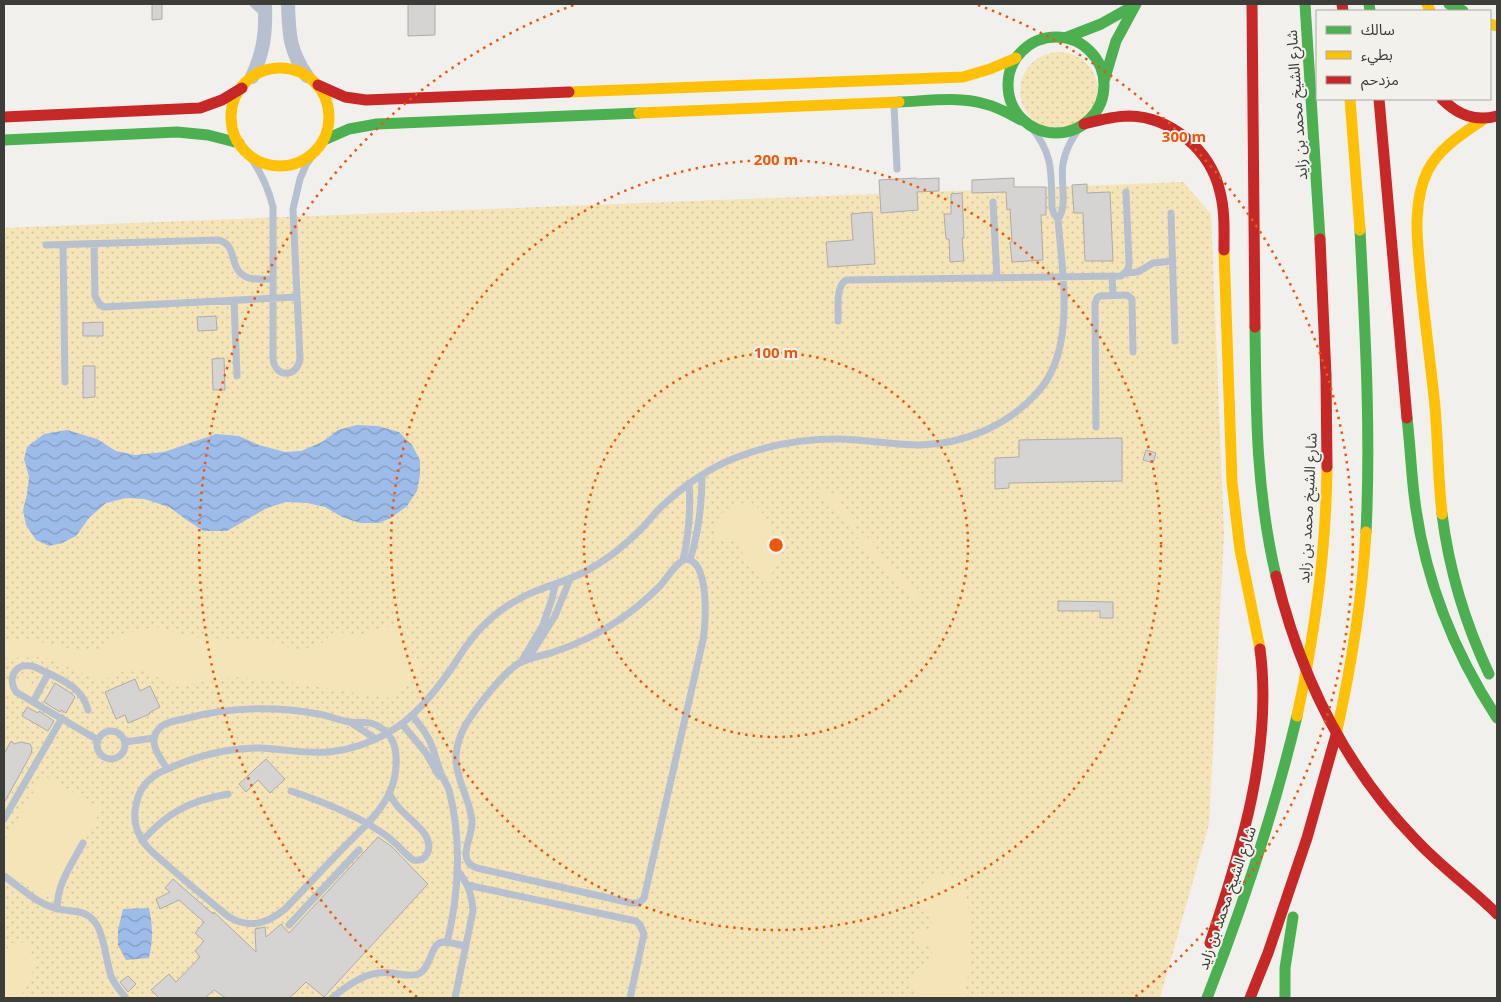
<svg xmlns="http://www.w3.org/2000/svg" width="1501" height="1002" font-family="'Open Sans','Noto Sans Arabic',sans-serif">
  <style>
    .grass { fill: url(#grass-dots) }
    .garden { fill: #f4e4b8 }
    .water { fill: url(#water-waves) }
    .building { fill: #d6d4d2; stroke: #adaca9 }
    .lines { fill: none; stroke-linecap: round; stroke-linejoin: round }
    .lane { stroke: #b6c0ce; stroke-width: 7 }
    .street { stroke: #b6c0ce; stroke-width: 14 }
    .fast { stroke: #4caf50; stroke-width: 11 }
    .slow { stroke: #ffc107; stroke-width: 11 }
    .jam { stroke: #c62828; stroke-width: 11 }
    .ring { fill: none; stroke: #e8590c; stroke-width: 2.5; stroke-dasharray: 2.5 5 }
    .labels { text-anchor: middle; stroke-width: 4; stroke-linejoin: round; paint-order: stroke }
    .street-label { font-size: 15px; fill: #3c3c39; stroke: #f3f1ec }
    .centre { fill: #e8590c; stroke: #f3f1ec; stroke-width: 2.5 }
    .ring-label { font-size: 15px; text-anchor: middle; font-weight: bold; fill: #e8590c; stroke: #f3f1ec; stroke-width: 4; stroke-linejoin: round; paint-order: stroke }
  </style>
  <defs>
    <pattern id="grass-dots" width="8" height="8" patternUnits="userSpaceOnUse" patternTransform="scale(1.25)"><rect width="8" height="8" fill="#f4e4b8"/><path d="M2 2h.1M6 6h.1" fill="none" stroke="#d2c49f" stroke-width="1.8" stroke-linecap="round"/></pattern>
    <pattern id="water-waves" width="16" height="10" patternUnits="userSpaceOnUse" patternTransform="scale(1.25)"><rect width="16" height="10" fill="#9ebcea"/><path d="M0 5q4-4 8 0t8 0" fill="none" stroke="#829abf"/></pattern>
  </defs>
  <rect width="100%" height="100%" fill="#f2f0ed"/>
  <path class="grass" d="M1020 91a39 39 0 1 1 78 0a39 39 0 1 1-78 0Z
    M1183,182l28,32 13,321 -15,289 -49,174h-1156v-770z"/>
  <path class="garden" d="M816,490h9l17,7 -1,11 13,8 1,11 18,15 4,11 11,8 7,10 9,4 4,10 11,8 -2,14 -12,-15 -26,-25 -21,-29z
    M748,501c20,9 26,37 35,56l-12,18 1,9 -6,2 -34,-48 -10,1 -7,5 2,-23 7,-11z
    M157,627l34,10 79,4 25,9 24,-4 16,-15 26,5 20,-9h16l5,16 23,23 -8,10 -30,22 -111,-18 -42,-3 -57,9 -37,-17 -20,3 -19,9 -57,-24 -40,1v-17h33l37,9 24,1 23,-17z
    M4,679l26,2 9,11 -10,9 -23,-8 -2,-2z
    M43,775l59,34 -51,89 -47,-26v-29z
    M949,873l15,8c6,38 12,80 -2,117h-39l-15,-17 8,-12 11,-2 5,-7v-15h-11l-7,-8 4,-7 13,1 1,-10 -10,-14 -2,-18 12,-13z
    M27,942l9,22 -6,16 -10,18h-16v-44l7,-11z"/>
  <path class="water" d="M357,425l21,1 21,6 13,13 8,15v15l-3,16 -10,15 -16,12 -12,5h-19l-18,-6 -17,-10 -18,-4 -21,-1 -19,6 -40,23h-23l-16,-10 -19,-14 -25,-8 -18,-1 -20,5 -17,15 -13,18 -14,7 -13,3 -13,-6 -10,-15 -3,-15 4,-16 2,-17 -5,-18 3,-12 17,-13 23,-4 30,9 19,12 19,4 29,-3 52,-18 23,2 20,9 26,7 16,-1 21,-9 16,-12z
    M149,908c4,19 4,31 0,50l-23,2 -8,-15v-15l5,-21z"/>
  <path class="building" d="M152,4h10v15l-10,1z
    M408,4h27v31l-27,1z
    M916,178v1l23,-1v13l-22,1 1,18 -37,3 -2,-33z
    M1014,178v9h32v28h-5l2,45 -31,2 -2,-20h2l-2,-33 -3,1 -1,-18 -34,1v-13z
    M1087,184v9l23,-1 3,69h-28l-2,-48h-9l-2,-28z
    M962,193l2,45h-2l2,23 -14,1 -1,-23h-3l-2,-25h7v-20z
    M872,212l3,52 -47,3 -2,-25 27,-2 -2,-26z
    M216,316l1,14 -19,1 -1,-14z
    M103,322v14h-20v-13z
    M224,358l1,32h-12l-1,-31z
    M83,366h12v31l-12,1z
    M1122,438v43l-113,2v5l-14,1v-31l24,-1v-17z
    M1146,450l10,3 -3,10 -10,-3z
    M1058,601l55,1v16h-13v-7h-42z
    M135,679l5,12 10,-5 10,21 -11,6 1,1 -22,9 -3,-8 -9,4 -11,-27z
    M55,683l16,10 4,4 -9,16 -5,-3 -1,2 -16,-10z
    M27,707l11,6 1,-2 15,10 -6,10 -26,-15z
    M11,741l3,3 7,-2 9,2 2,4 -1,6 -27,49v-49z
    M266,759l19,20 -15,14 -12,-13 -12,12 -7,-8z
    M378,837l13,9 37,38 -104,113 -18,-15 -12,12 -6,4h-62l-12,-8 -9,8h-46l-8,-8 18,-16 7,8 24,-25 -5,-6 9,-10 -9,-8 9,-11 -25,-22 -19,9 -4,-10 14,-7 -5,-4 8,-9 40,35 1,-2 42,40 -1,-23 10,-2 1,10 15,-13 8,9z
    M128,976l8,8 -8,8 -8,-10z"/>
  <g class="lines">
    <path class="lane" d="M253,4l12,11
      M894,105l3,64
      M248,154c13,17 20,33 25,53v152c2,19 24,19 27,0l-7,-150 7,-30 6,-14 9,-13
      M993,202l4,76
      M1171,213l4,128
      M1058,219c10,-12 2,-39 5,-55 2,-14 9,-25 17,-37
      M94,244l1,52 5,9 4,2 193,-10
      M46,245l172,-5c22,5 8,30 31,38 7,2 16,1 24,1
      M63,245l2,137
      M1126,273l12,-1 15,-9 20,-2
      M1112,277l1,17
      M234,301l3,75
      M838,321c1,-12 -3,-34 8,-41l275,-4c6,-4 8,-7 8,-14l-3,-70
      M1096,427l-1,-123 2,-6 3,-2 27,-1 5,4 1,53
      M686,559c24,2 20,65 17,81l-59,258 -5,5h-8l-154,-35c-22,-7 -4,-31 -5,-47 -2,-23 -17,-42 -16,-66 1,-9 4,-20 9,-29 9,-16 38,-53 54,-63 10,-5 21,-7 32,-10 24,-8 48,-19 68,-33 15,-10 29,-22 41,-34 8,-9 15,-23 26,-27z
      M683,560c6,-26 8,-50 6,-77
      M690,560c9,-29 12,-56 12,-85
      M528,659l27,-43 15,-37
      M521,662l22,-37 9,-26 3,-14
      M33,702l15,-28
      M88,710c-6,-25 -31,-32 -53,-43 -18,-6 -29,9 -19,25l82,48
      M412,715c7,9 15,18 19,29 4,9 6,20 10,29 2,6 6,11 8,17 13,49 10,104 -2,153
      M350,722l26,17
      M402,724l24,29 13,23
      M97 745a14 14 0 1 1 28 0a14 14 0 1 1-28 0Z
      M125,742l29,-4
      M167,769c-6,-11 -19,-25 -10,-38 5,-8 17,-10 27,-12 44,-12 90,-13 135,-5 10,2 20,6 30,8 13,2 19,-3 32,6 10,6 15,18 15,29 1,13 -2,26 -7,37 -10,20 -28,36 -44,52 -20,21 -40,42 -60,63 -18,15 -36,20 -56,8 -22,-18 -43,-35 -64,-54 -7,-6 -15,-12 -20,-19 -9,-11 -12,-25 -9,-39 2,-11 8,-22 18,-29 5,-4 12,-6 18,-9 28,-12 57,-19 88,-19 23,1 45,6 69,4 20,-2 41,-9 59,-19 26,-15 46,-40 63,-64 10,-15 19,-31 33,-44 15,-15 32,-26 52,-34 19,-8 39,-12 57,-24 18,-10 34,-24 49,-39 6,-6 12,-14 18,-20 22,-21 47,-39 75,-50 32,-13 67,-19 102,-19 27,0 55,6 83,6 44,-1 87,-19 117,-52 40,-43 25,-120 21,-174l-4,-5 -2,-6c-1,-35 2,-53 -21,-81
      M291,791c33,11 69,25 97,46 9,7 16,16 25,23 6,1 11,0 14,-6 9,-18 -16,-33 -26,-44 -5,-5 -9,-11 -12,-17
      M4,819l58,-101
      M142,841c26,-29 47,-40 86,-47
      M4,876c16,11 32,27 51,32 16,5 28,0 39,13 10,11 12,40 17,55 3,8 9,15 15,22
      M467,885l169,36 4,4 4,9 -14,64
      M57,909c0,-25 14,-44 26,-66
      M289,925l70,-75
      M332,998c17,-14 36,-28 59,-25 9,1 19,4 27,1 14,-6 12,-31 25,-32 7,0 16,3 23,4
      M455,998l18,-87c-1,-16 -5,-28 -16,-41v-3"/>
    <path class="street" d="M288,4c1,30 1,46 19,72
      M252,77c12,-26 14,-45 13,-73"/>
    <path class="fast" d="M1305,4l15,235
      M1369,4l1,7
      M1449,4l14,7
      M1008 85a48 48 0 1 1 96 0a48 48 0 1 1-96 0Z
      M1065,38l36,-14 32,-18
      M1104,81l12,-40 20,-37
      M899,102c28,-1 59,-6 86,2 13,3 25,10 36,16
      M4,140l173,-8 31,3 31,8
      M324,140l25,-11 28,-5 262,-11
      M1360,230c5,100 11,201 6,302
      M1255,327c1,86 1,164 21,249
      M1407,418c3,25 4,51 7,76 9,80 39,157 83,224
      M1442,514c7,56 23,109 47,160
      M1207,998c36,-92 67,-186 90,-282
      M1285,998v-30l8,-51"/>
    <path class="slow" d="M1427,4l3,7
      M1490,24l7,2
      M231 117a49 49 0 1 1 98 0a49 49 0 1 1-98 0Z
      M569,92l394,-15 27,-8 26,-11
      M1350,99l10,131
      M639,113l260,-11
      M1224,250l8,232 8,68 20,99
      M1442,514c-4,-36 -4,-71 -7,-107 -4,-41 -10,-83 -14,-125 -3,-36 -10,-78 7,-112 12,-23 36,-37 56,-51
      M1297,716c18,-82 29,-165 30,-249
      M1336,735c15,-67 26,-134 30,-203"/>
    <path class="jam" d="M1252,4l3,323
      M1342,4l1,7
      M318,85l27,12 21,3 203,-8
      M1379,99l28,319
      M1442,99c16,16 33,23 55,17
      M4,117l196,-9 22,-8 20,-12
      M1084,124c15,-4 30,-8 45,-8 43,1 82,35 91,76 5,19 4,39 4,58
      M1320,239l6,137 1,91
      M1276,576c24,99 69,191 140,264 25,27 55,48 81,74
      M1210,943c31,-93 63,-194 50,-294
      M1250,998l18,-45 39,-115 29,-103"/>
  </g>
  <g class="ring">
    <circle cx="776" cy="545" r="192"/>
    <circle cx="776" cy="545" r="385"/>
    <path d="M417 997A577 577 0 0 1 574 5M978 5A577 577 0 0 1 1135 997"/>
  </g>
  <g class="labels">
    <g class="street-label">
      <text transform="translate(1297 105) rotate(-94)" y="5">شارع الشيخ محمد بن زايد</text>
      <text transform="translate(1308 508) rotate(-87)" y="5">شارع الشيخ محمد بن زايد</text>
      <text transform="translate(1227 898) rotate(-71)" y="5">شارع الشيخ محمد بن زايد</text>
    </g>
  </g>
  <circle cx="776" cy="545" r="8" class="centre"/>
  <g class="ring-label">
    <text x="1184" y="142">300 m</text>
    <text x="776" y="165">200 m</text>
    <text x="776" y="358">100 m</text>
  </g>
  <rect width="1501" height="1002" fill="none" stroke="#3c3c39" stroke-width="10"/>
  <rect x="1316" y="10" width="175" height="90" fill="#f3f1ec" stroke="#aaa9a4"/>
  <rect x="1326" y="26" width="25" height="8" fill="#4caf50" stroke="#aaa9a4"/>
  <text x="1361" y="35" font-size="15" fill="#3c3c39">سالك</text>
  <rect x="1326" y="51" width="25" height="8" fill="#ffc107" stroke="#aaa9a4"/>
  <text x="1361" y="60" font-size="15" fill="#3c3c39">بطيء</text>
  <rect x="1326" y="76" width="25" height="8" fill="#c62828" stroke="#aaa9a4"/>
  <text x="1361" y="85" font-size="15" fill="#3c3c39">مزدحم</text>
</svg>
